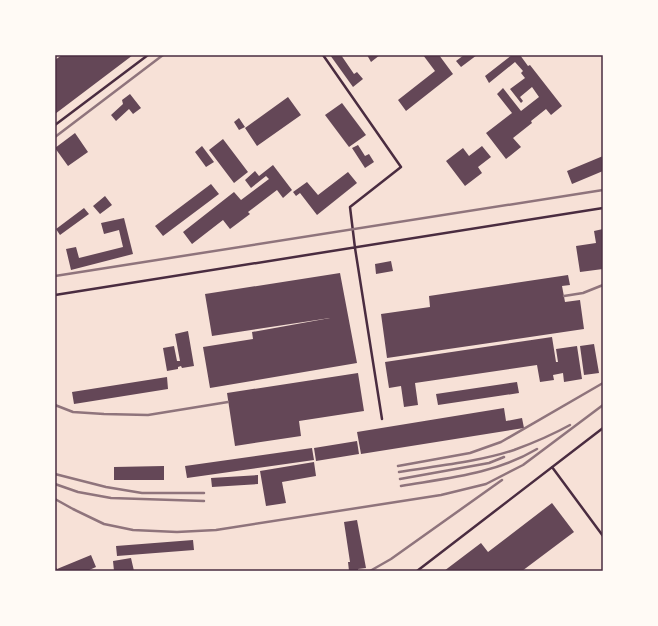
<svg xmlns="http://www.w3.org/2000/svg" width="658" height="626" font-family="Figtree,sans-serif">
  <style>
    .building { fill: #644757 }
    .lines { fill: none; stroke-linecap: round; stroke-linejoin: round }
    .service { stroke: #4a2c40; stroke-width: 2.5 }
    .rail { stroke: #8f747c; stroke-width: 2.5 }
    .neatline { fill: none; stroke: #4a2c40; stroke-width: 1.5 }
  </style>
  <rect width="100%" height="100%" fill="#f7e1d7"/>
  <path class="building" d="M62,55h71l-78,59v-54z
    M330,55h11l13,19 3,-2 6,7 -10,8z
    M367,55h13l-9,7z
    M423,55h16l14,19 -47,37 -8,-11 37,-29z
    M464,55h13l-16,12 -5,-6z
    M512,55h8l8,11 2,-1 32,41 -11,9 -5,-6 -15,12 1,2 -19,15 8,9 -15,12 -20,-26 26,-20 -15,-19 6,-6 18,23 18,-14 -7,-10 -12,10 3,4 -2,2 -11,-14 15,-11 -4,-5 2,-2 -8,-9 -26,21 -4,-7z
    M130,94l11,14 -8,6 -4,-5 -13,12 -5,-6 12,-11 -1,-4z
    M288,97l13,18 -44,31 -12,-18z
    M342,103l24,32 -17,12 -24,-32z
    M239,118l6,9 -6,3 -5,-8z
    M75,133l13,19 -20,14 -13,-18z
    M223,139l25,33 -14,11 -25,-33z
    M358,145l7,11 4,-2 5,8 -9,6 -13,-20z
    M202,146l12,16 -8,5 -11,-15z
    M482,146l9,11 -13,10 4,6 -17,13 -19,-25 17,-13 6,8z
    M603,156v15l-31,13 -5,-13z
    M273,165l19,25 -9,8 -6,-8 -29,22 2,2 -20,15 -7,-9 -31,24 -9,-12 51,-40 7,8 28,-21 -3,-3 -15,12 -6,-8 10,-9 4,5z
    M348,172l9,11 -40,32 -17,-22 -4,3 -3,-4 14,-10 11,13z
    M211,184l8,10 -56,42 -8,-10z
    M105,196l7,9 -12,9 -7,-8z
    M84,208l5,6 -29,21 -4,-6z
    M124,218l9,36 -62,16 -5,-21 10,-2 3,11 44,-11 -4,-17 -15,4 -3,-11z
    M603,229v40l-23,3 -4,-26 20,-3 -2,-12z
    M391,261l2,10 -17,3 -1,-10z
    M340,273l17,90 -147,25 -7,-41 50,-8 -1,-7 78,-14 -118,18 -7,-42z
    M568,275l2,10 -8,1 3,16 15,-2 4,29 -197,29 -6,-44 49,-7 -1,-11z
    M188,331l6,35 -12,2 -1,-2 -3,1v2l-11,2 -4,-23 11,-2 3,15h3l-5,-27z
    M552,337l4,25h2l-2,-13 21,-3 5,33 -18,3 -1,-9 -10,2 1,5 -14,2 -3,-17 -122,18 3,22 -14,2 -3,-21 -12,2 -4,-26z
    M594,344l5,29 -15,2 -4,-29z
    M358,373l6,38 -65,10 2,15 -66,10 -8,-53z
    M167,377l1,12 -94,15 -2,-12z
    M517,382l2,11 -81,12 -2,-11z
    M504,408l2,13 16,-3 2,10 -163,26 -4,-22z
    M357,441l2,13 -43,7 -2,-13z
    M312,448l2,12 -127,18 -2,-12z
    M314,462l2,14 -34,6 4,21 -20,3 -6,-35z
    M164,466v14h-50v-13z
    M258,475v9l-46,3 -1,-9z
    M552,503l22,29 -52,39h-78l37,-28 7,9z
    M357,520l9,48 -8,1v2h-9l-1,-9h2l-6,-40z
    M193,540l1,10 -77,6 -1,-10z
    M91,555l5,12 -9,4h-32v-5l2,3z
    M131,558l3,13h-20l-1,-10z"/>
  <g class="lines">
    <path class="service" d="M323,55l78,112 -51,40 5,41 27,171
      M55,125l93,-70
      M55,295l548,-87
      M552,467l51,69
      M417,571l186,-143"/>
    <path class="rail" d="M55,137l108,-82
      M55,276l548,-86
      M564,296l19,-3 20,-8
      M55,405l18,7 31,2 44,1 80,-13
      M398,466l72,-13 31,-11 102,-59
      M399,472c37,-6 79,-10 115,-22 19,-7 38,-15 56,-25
      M55,474l51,13 36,6h62
      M400,479l89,-16 15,-6
      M55,484l23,8 33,6 93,3
      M401,486c47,-8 94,-12 136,-37
      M55,499l18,10 31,15 29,6 44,2 39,-2 225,-35 45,-11 37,-19 80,-60
      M370,571l21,-12 111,-79"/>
  </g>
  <rect width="658" height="626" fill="none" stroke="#fffaf5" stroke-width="112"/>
  <rect x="56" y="56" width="546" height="514" class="neatline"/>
</svg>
